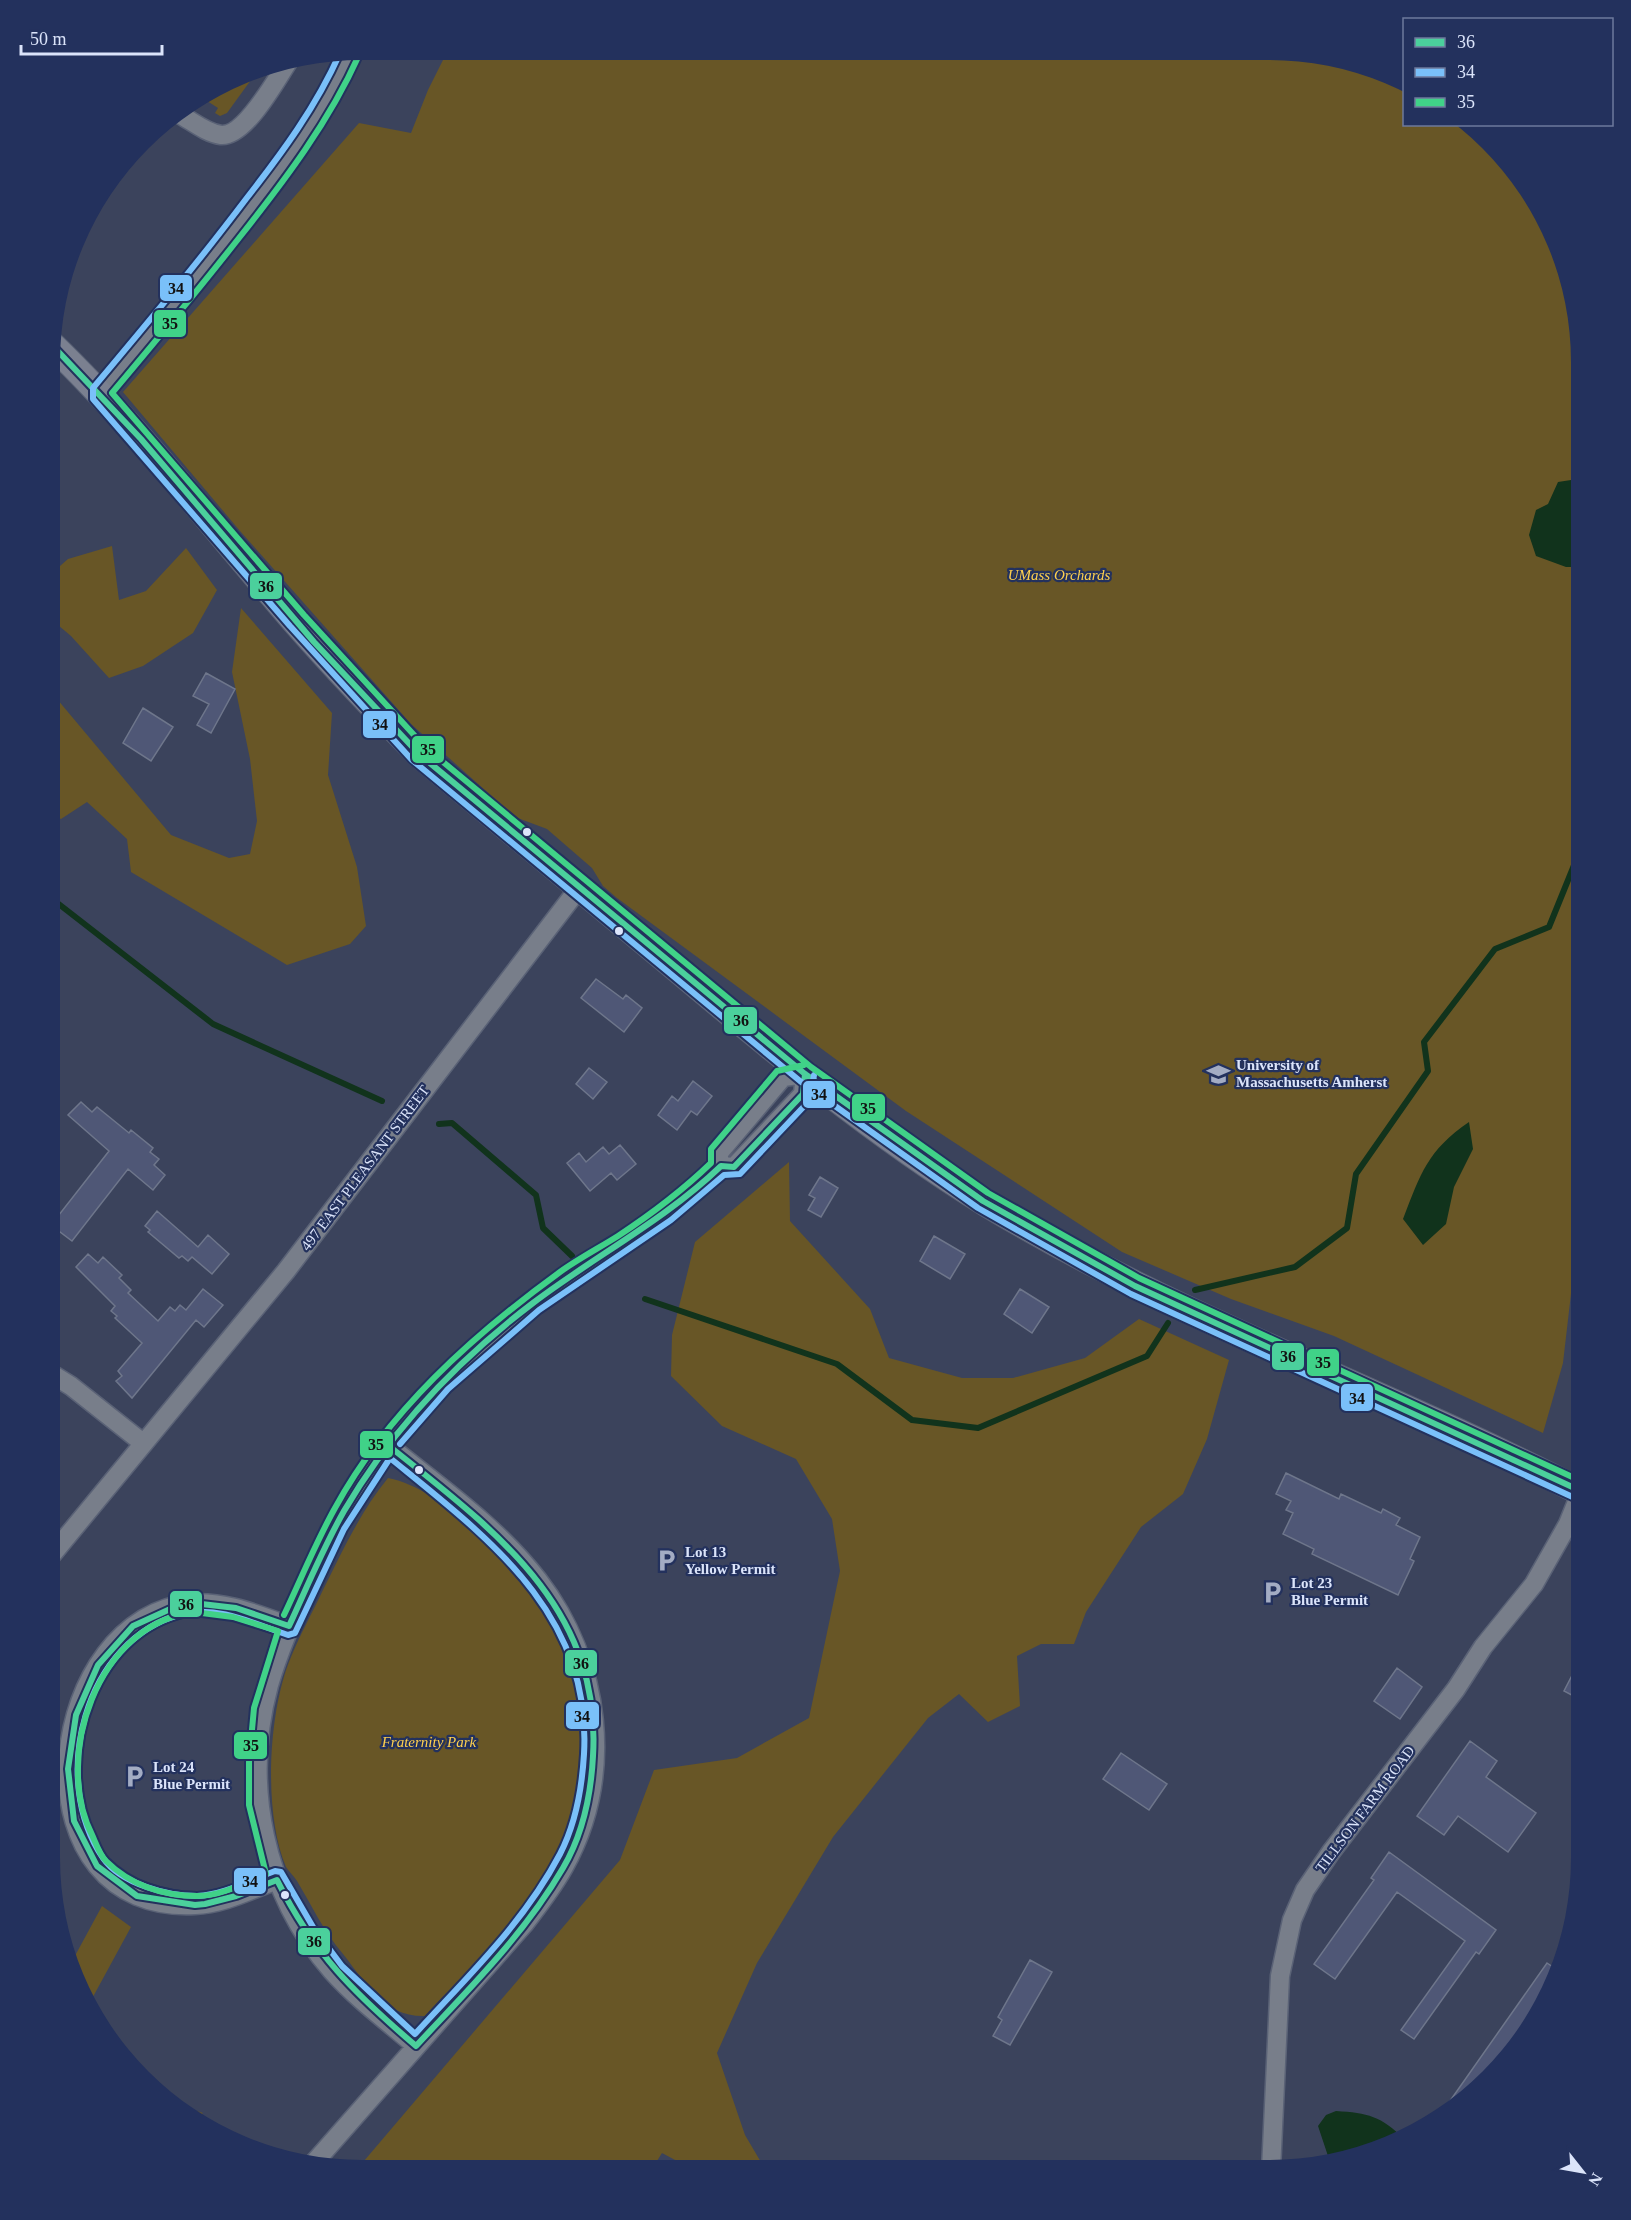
<svg xmlns="http://www.w3.org/2000/svg" width="1631" height="2220" font-family="Georgia,serif">
  <style>
    .green { fill: #685626 }
    .water { fill: #11331c }
    .lines { fill: none; stroke-linecap: round; stroke-linejoin: round }
    .stream { stroke: #11331c; stroke-width: 6 }
    .building { fill: #4f5776; stroke: #6e768b; stroke-width: 1.5 }
    .street-casing { stroke: #5a6276; stroke-width: 21 }
    .secondary-casing { stroke: #5a6276; stroke-width: 28 }
    .street { stroke: #787e8a; stroke-width: 18 }
    .secondary { stroke: #7b8090; stroke-width: 26 }
    .bus-1-casing { stroke: #23315d; stroke-width: 10 }
    .bus-2-casing { stroke: #23315d; stroke-width: 10 }
    .bus-3-casing { stroke: #23315d; stroke-width: 10 }
    .bus-1 { stroke: #4bd09c; stroke-width: 6 }
    .bus-2 { stroke: #7ac0f9; stroke-width: 6 }
    .bus-3 { stroke: #40d288; stroke-width: 6 }
    .bus-dot { fill: #dbe4fa; stroke: #23315d; stroke-width: 2 }
    .labels { text-anchor: middle; stroke-width: 4.5; stroke-linejoin: round; paint-order: stroke }
    .park-label { font-size: 15px; font-style: italic; fill: #fed04e; stroke: #23315d }
    .poi-label { font-size: 15px; font-weight: bold; fill: #dbe4fa; stroke: #23315d; text-anchor: start }
    .street-label { font-size: 15px; fill: #dbe4fa; stroke: #23315d }
    .line-badge { stroke: #23315d; stroke-width: 2 }
    .pale-badge-label { font-size: 16px; text-anchor: middle; font-weight: bold; fill: #111 }
  </style>
  <rect width="100%" height="100%" fill="#3b435c"/>
  <path class="green" d="M448,50l862,2 78,21 16,10v41l66,1 34,31 45,68 22,58 10,80v845l-18,156 -20,70 -209,-97 -103,-37 -109,-47 -216,-141 -289,-213 -14,-12 -11,-18 -45,-39 -32,-12 -104,-93 -171,-193 -117,-139 236,-269 52,10 17,-43z
    M261,66l-34,47 -7,3 -5,-3 3,-5 -14,-9z
    M112,546l7,54 27,-9 40,-43 31,42 -24,43 -50,33 -34,12 -38,-42 -19,-16v-47l16,-14z
    M241,608l91,105 -4,62 29,92 9,59 -16,18 -63,21 -156,-93 -4,-33 -40,-37 -26,17 -10,-4 1,-122 119,142 58,23 21,-4 7,-33 -7,-62 -18,-87z
    M789,1162l1,59 80,88 19,49 73,20h51l72,-20 54,-39 90,41 -22,79 -24,55 -42,33 -55,85 -12,32h-33l-24,12 3,50 -32,16 -29,-28 -31,24 -95,119 -76,126 -40,90 28,82 20,34h-73l-30,-16 -10,16 -294,-1 262,-308 34,-90 83,-12 72,-40 31,-147 -8,-52 -36,-60 -74,-33 -51,-50 1,-41 23,-93z
    M388,1478c46,9 84,52 117,83 21,20 56,58 66,86 26,73 14,162 -23,228 -29,51 -83,98 -123,141 -42,1 -58,-32 -82,-62 -19,-22 -31,-48 -46,-73 -3,-5 -8,-9 -11,-14 -23,-54 -18,-156 5,-210 9,-22 21,-44 31,-65 20,-40 38,-80 66,-114z
    M102,1906l29,21 -43,79 -18,-41z
    M164,2097l18,5 -4,3 25,8 -10,7z"/>
  <path class="water" d="M1571,480l10,1v86h-15l-30,-11 -7,-21 7,-25 12,-6 10,-22z
    M1469,1122l4,27 -19,38 -8,37 -23,21 -20,-26c18,-46 24,-68 66,-97z
    M1336,2111c32,2 45,5 68,28l-55,21 -19,2 -12,-36 8,-11z"/>
  <g class="lines">
    <path class="stream" d="M51,898l162,126 169,77
      M439,1124l13,-1 84,72 7,33 29,28
      M1195,1290l100,-23 52,-39 9,-54 72,-103 -4,-29 71,-93 54,-22 28,-69 4,-2
      M645,1299l192,65 75,56 66,8 169,-72 21,-33"/>
  </g>
  <path class="building" d="M206,673l29,16 -24,44 -14,-8 12,-21 -16,-8z
    M143,708l30,19 -22,34 -28,-18z
    M596,979l27,20 3,-4 16,13 -18,24 -43,-34z
    M589,1068l18,14 -14,17 -17,-15z
    M693,1081l19,15 -15,19 -6,-4 -14,19 -19,-15 14,-19 6,5z
    M81,1102l11,10 5,-5 32,26 2,-3 22,18 -3,4 9,7 -5,6 11,10 -12,15 -25,-21 -56,72 -21,-16 58,-74 -41,-36z
    M620,1145l16,19 -19,16 -6,-7 -21,18 -23,-28 12,-10 7,9 17,-15 6,7z
    M820,1177l18,11 -17,29 -13,-7 7,-12 -6,-3z
    M157,1211l41,36 10,-12 21,19 -17,20 -20,-17 -4,4 -6,-5 -3,2 -31,-26 2,-2 -5,-4z
    M934,1236l31,18 -15,25 -30,-18z
    M88,1254l10,9 5,-6 19,18 -3,3 12,12 -3,3 30,28 12,-14 5,4 5,-6 6,5 17,-21 20,16 -19,22 -8,-7 -64,78 -16,-17 6,-5 -4,-5 24,-28 -27,-25 2,-2 -6,-5 4,-5 -39,-39z
    M1020,1289l29,18 -17,26 -28,-19z
    M1286,1473l53,26 2,-5 40,19 2,-4 17,9 -4,7 24,12 -10,22 4,2 -16,34 -86,-41 2,-5 -31,-15 10,-21 -7,-3 5,-9 -15,-7z
    M1581,1658v42l-17,-9z
    M1397,1668l25,19 -22,32 -26,-18z
    M1470,1741l27,20 -11,16 50,36 -28,39 -50,-36 -14,19 -27,-19z
    M1121,1753l46,31 -18,26 -46,-31z
    M1389,1852l107,78 -17,24 -3,-2 -62,87 -13,-9 64,-89 -68,-49 -62,87 -21,-15 60,-84 -3,-2z
    M1030,1960l22,12 -42,73 -17,-9 9,-16 -4,-3z
    M1547,1963l12,8 -30,60 -54,62 -37,25z"/>
  <g class="lines">
    <defs>
      <path id="street" d="M179,114c13,7 27,19 42,21 24,2 55,-55 67,-73
        M100,393c50,-58 98,-117 145,-177 40,-53 81,-103 106,-165
        M50,1373l21,13 72,57
        M50,1557l236,-286 293,-383
        M277,1880c-27,10 -54,24 -82,25 -180,9 -154,-272 -16,-300 38,-7 76,8 110,21
        M416,2046c-28,-24 -59,-47 -84,-75 -68,-78 -90,-187 -63,-286 11,-38 27,-74 44,-110 35,-74 78,-147 139,-204 35,-33 75,-64 114,-92 52,-37 110,-66 155,-113l13,1 69,-73 2,-20 -22,3 -65,77 3,12
        M312,2165l213,-242c14,-18 28,-36 39,-56 51,-92 37,-205 -26,-287 -42,-54 -97,-92 -149,-134
        M1271,2170l9,-194 12,-56 13,-30 26,-38 125,-163 27,-42 51,-63 34,-60 13,-32"/>
      <path id="secondary" d="M52,345c83,80 153,172 228,259 44,52 91,101 139,150 84,70 168,139 251,209 101,85 204,171 316,240 189,115 399,187 595,289"/>
    </defs>
    <use href="#street" class="street-casing"/>
    <use href="#secondary" class="secondary-casing"/>
    <use href="#street" class="street"/>
    <use href="#secondary" class="secondary"/>
    <defs>
      <path id="bus-1" d="M52,345l89,94 173,203 105,112 386,320 178,127 152,85 446,205
        M389,1446c105,84 213,161 204,310 -2,39 -10,78 -30,112 -39,67 -95,122 -147,178 -62,-53 -102,-92 -139,-166l-41,16 -31,8 -10,1 -58,-9 -40,-30 -23,-45 -6,-52 8,-54 22,-50 35,-39 46,-21 14,-2 43,5 53,18c18,-39 34,-78 55,-115 48,-82 114,-151 189,-208 62,-47 132,-83 188,-137l13,1 69,-73 2,-20"/>
      <path id="bus-2" d="M340,53c-24,54 -58,100 -94,146 -49,65 -101,127 -153,189v11l197,227 122,134 388,321 178,127 153,86 446,205
        M400,1444l48,-55 91,-79 132,-90 53,-45 16,-1 70,-74 4,-25
        M390,1458c98,80 202,155 194,296 -2,34 -8,69 -24,100 -36,69 -93,123 -145,180l-73,-68 -29,-39 -32,-55 -6,-1c-25,9 -51,24 -78,25 -29,0 -76,-12 -94,-38 -54,-79 -19,-219 79,-244 35,-9 73,10 106,21l7,-2 49,-104z"/>
      <path id="bus-3" d="M359,55c-30,67 -74,125 -120,183 -41,52 -84,104 -127,155l192,222 121,132 386,320 177,126 151,85 442,203
        M194,1612l39,5 45,14 -24,77 -5,54v43l17,69c-21,9 -45,22 -69,22 -34,0 -67,-11 -91,-35 -6,-6 -10,-17 -13,-24 -41,-79 4,-213 101,-225z
        M284,1615c17,-36 32,-73 51,-107 53,-97 137,-172 225,-236 18,-13 39,-24 58,-36 32,-21 65,-46 93,-73v-14l66,-78 27,-6"/>
    </defs>
    <use href="#bus-1" class="bus-1-casing"/>
    <use href="#bus-2" class="bus-2-casing"/>
    <use href="#bus-3" class="bus-3-casing"/>
    <use href="#bus-1" class="bus-1"/>
    <use href="#bus-2" class="bus-2"/>
    <use href="#bus-3" class="bus-3"/>
  </g>
  <defs>
    <symbol id="university-bare" viewBox="-9 -9 18 18"><path d="M0-5L7-2L0 1L-7-2ZM-4 1L0 2.5L4 1V4Q0 6-4 4Z" fill="#a3acc3" stroke="#23315d" stroke-width="2.5" paint-order="stroke"/></symbol>
    <symbol id="parking-bare" viewBox="-9 -9 18 18"><path d="M-3.5-5.5H1a3.5 3.5 0 0 1 0 7H-1V5.5H-3.5ZM-1-3.4V-.6H.8a1.4 1.4 0 0 0 0-2.8Z" fill="#a3acc3" stroke="#23315d" stroke-width="2.5" paint-order="stroke"/></symbol>
  </defs>
  <g fill-rule="evenodd">
    <use href="#university-bare" x="1202" y="1058" width="33" height="33"/>
    <use href="#parking-bare" x="650" y="1544" width="33" height="33"/>
    <use href="#parking-bare" x="1256" y="1576" width="33" height="33"/>
    <use href="#parking-bare" x="118" y="1760" width="33" height="33"/>
  </g>
  <g class="bus-dot">
    <circle cx="527" cy="832" r="5"/>
    <circle cx="619" cy="931" r="5"/>
    <circle cx="419" cy="1470" r="5"/>
    <circle cx="285" cy="1895" r="5"/>
  </g>
  <g class="labels">
    <g class="park-label">
      <text x="1059" y="580">UMass Orchards</text>
      <text x="429" y="1747">Fraternity Park</text>
    </g>
    <g class="poi-label">
      <text x="1236" y="1070">University of<tspan x="1236" dy="17">Massachusetts Amherst</tspan></text>
      <text x="685" y="1557">Lot 13<tspan x="685" dy="17">Yellow Permit</tspan></text>
      <text x="1291" y="1588">Lot 23<tspan x="1291" dy="17">Blue Permit</tspan></text>
      <text x="153" y="1772">Lot 24<tspan x="153" dy="17">Blue Permit</tspan></text>
    </g>
    <g class="street-label">
      <text transform="translate(365 1168) rotate(-53)" y="5">497 EAST PLEASANT STREET</text>
      <text transform="translate(1365 1809) rotate(-53)" y="5">TILLSON FARM ROAD</text>
    </g>
  </g>
  <path d="M0 0H1631V2220H0ZM362 60H1269A302 302 0 0 1 1571 362V1858A302 302 0 0 1 1269 2160H362A302 302 0 0 1 60 1858V362A302 302 0 0 1 362 60Z" fill="#23315d" fill-rule="evenodd"/>
  <g class="line-badge">
    <rect x="159" y="274" width="34" height="28" rx="6" fill="#7ac0f9"/>
    <rect x="153" y="309" width="34" height="29" rx="6" fill="#40d288"/>
    <rect x="249" y="572" width="34" height="28" rx="6" fill="#4bd09c"/>
    <rect x="362" y="710" width="35" height="29" rx="6" fill="#7ac0f9"/>
    <rect x="411" y="735" width="34" height="29" rx="6" fill="#40d288"/>
    <rect x="723" y="1006" width="35" height="29" rx="6" fill="#4bd09c"/>
    <rect x="802" y="1080" width="34" height="29" rx="6" fill="#7ac0f9"/>
    <rect x="851" y="1093" width="35" height="29" rx="6" fill="#40d288"/>
    <rect x="1271" y="1342" width="34" height="29" rx="6" fill="#4bd09c"/>
    <rect x="1306" y="1348" width="34" height="29" rx="6" fill="#40d288"/>
    <rect x="1340" y="1383" width="34" height="29" rx="6" fill="#7ac0f9"/>
    <rect x="359" y="1430" width="35" height="29" rx="6" fill="#40d288"/>
    <rect x="169" y="1590" width="34" height="28" rx="6" fill="#4bd09c"/>
    <rect x="564" y="1649" width="34" height="28" rx="6" fill="#4bd09c"/>
    <rect x="565" y="1701" width="35" height="29" rx="6" fill="#7ac0f9"/>
    <rect x="233" y="1731" width="35" height="29" rx="6" fill="#40d288"/>
    <rect x="233" y="1867" width="34" height="28" rx="6" fill="#7ac0f9"/>
    <rect x="297" y="1927" width="34" height="29" rx="6" fill="#4bd09c"/>
  </g>
  <g class="pale-badge-label">
    <text x="176" y="294">34</text>
    <text x="170" y="329">35</text>
    <text x="266" y="592">36</text>
    <text x="380" y="730">34</text>
    <text x="428" y="755">35</text>
    <text x="741" y="1026">36</text>
    <text x="819" y="1100">34</text>
    <text x="868" y="1114">35</text>
    <text x="1288" y="1362">36</text>
    <text x="1323" y="1368">35</text>
    <text x="1357" y="1404">34</text>
    <text x="376" y="1450">35</text>
    <text x="186" y="1610">36</text>
    <text x="581" y="1669">36</text>
    <text x="582" y="1722">34</text>
    <text x="251" y="1751">35</text>
    <text x="250" y="1887">34</text>
    <text x="314" y="1947">36</text>
  </g>
  <rect x="1403" y="18" width="210" height="108" fill="#23315d" stroke="#6d799c" stroke-width="1.5"/>
  <rect x="1415" y="38" width="30" height="9" fill="#4bd09c" stroke="#6d799c" stroke-width="1.5"/>
  <text x="1457" y="48" font-size="18" fill="#dbe4fa">36</text>
  <rect x="1415" y="68" width="30" height="9" fill="#7ac0f9" stroke="#6d799c" stroke-width="1.5"/>
  <text x="1457" y="78" font-size="18" fill="#dbe4fa">34</text>
  <rect x="1415" y="98" width="30" height="9" fill="#40d288" stroke="#6d799c" stroke-width="1.5"/>
  <text x="1457" y="108" font-size="18" fill="#dbe4fa">35</text>
  <g transform="translate(1583 2172) rotate(121)" stroke="#23315d" stroke-width="4.5" paint-order="stroke">
  <path d="M0-4.5L10 22L0 15L-10 22Z" fill="#dbe4fa"/>
  <text y="-9" font-size="16" font-weight="bold" text-anchor="middle" fill="#dbe4fa">N</text>
  </g>
  <path d="M21 45v9h141v-9" fill="none" stroke="#dbe4fa" stroke-width="3"/>
  <text x="30" y="45" font-size="18" fill="#dbe4fa" stroke="#23315d" stroke-width="4.5" paint-order="stroke">50 m</text>
</svg>
